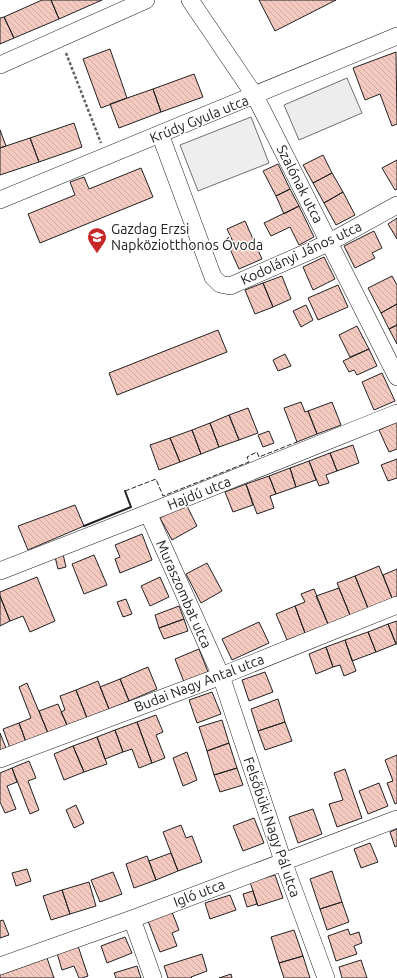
<svg xmlns="http://www.w3.org/2000/svg" width="397" height="978" font-family="Ubuntu,sans-serif">
  <style>
    .park { fill: #eee; stroke: #6f6f6f }
    .parking { fill: #ededed; stroke: #6f6f6f }
    .building { fill: url(#building-back-hatch); stroke: #222 }
    .lines { fill: none; stroke-linecap: round; stroke-linejoin: round }
    .minor-casing { stroke: #222; stroke-width: 18 }
    .path { stroke: #646464; stroke-width: 2.5; stroke-dasharray: 3 2; stroke-linecap: butt }
    .minor { stroke: #fff; stroke-width: 17 }
    .fence { stroke: #222; stroke-width: 1; stroke-dasharray: 5 2; stroke-linecap: butt }
    .wall { stroke: #222; stroke-width: 2 }
    .labels { text-anchor: middle; stroke-width: 3; stroke-linejoin: round; paint-order: stroke }
    .street-label { font-size: 14px; fill: #222; stroke: #fff }
    .poi-label { font-size: 14px; fill: #222; stroke: #fff; text-anchor: start }
  </style>
  <defs>
    <pattern id="building-back-hatch" width="6" height="6" patternUnits="userSpaceOnUse"><rect width="6" height="6" fill="#f3c9c0"/><path d="M-1 5l2 2M0 0l6 6M5-1l2 2" fill="none" stroke="#d0aca5"/></pattern>
  </defs>
  <rect width="100%" height="100%" fill="#fff"/>
  <path class="park" d="M251,117l18,46 -71,28 -18,-46z"/>
  <path class="parking" d="M347,78l15,35 -63,27 -15,-35z"/>
  <path class="building" d="M42,0h9l8,19 -45,19 -10,-21z
    M51,0h51l-43,19z
    M259,0h77l-61,31z
    M4,17l10,21 -14,6v-26z
    M110,49l17,49 -26,10 -18,-49z
    M396,52l1,72 -5,2 -12,-32 -15,6 -12,-32z
    M194,74l9,23 -42,15 -8,-23z
    M153,89l8,23 -42,16 -9,-24z
    M74,123l8,24 -43,15 -9,-24z
    M0,130l6,16 -6,2z
    M30,138l9,24 -39,13v-27z
    M323,155l9,18 -19,10 -10,-18z
    M397,160v29l-2,1 -13,-22z
    M278,164l12,25 -14,7 -13,-25z
    M141,168l12,29 -113,46 -12,-29 47,-19 -5,-13 14,-5 5,12z
    M332,173l11,19 -19,11 -11,-20z
    M290,189l9,17 -15,8 -8,-18z
    M343,192l12,23 -19,10 -12,-22z
    M299,206l15,31 -15,8 -9,-18 -19,9 -7,-13z
    M397,218v21l-9,-15z
    M245,221l17,38 -23,10 -9,-20 5,-3 -8,-17z
    M374,231l8,17 -10,5 3,5 -20,10 -11,-22z
    M324,257l11,22 -22,11 -10,-23z
    M282,276l9,23 -18,8 -10,-24z
    M392,276l5,9v19l-16,9 -13,-25z
    M263,283l10,24 -18,7 -10,-24z
    M338,285l10,22 -30,13 -10,-22z
    M397,304v21l-8,4 -8,-16z
    M306,305l7,15 -12,7 -8,-16z
    M397,325v19l-8,-15z
    M357,326l12,23 -19,8 -11,-22z
    M218,330l9,22 -110,43 -8,-22z
    M369,349l8,17 -20,9 -3,-5 -5,2 -6,-11z
    M285,354l6,12 -13,5 -5,-11z
    M382,373l13,28 -21,9 -12,-28z
    M301,402l4,10 3,-1 9,23 -20,8 -13,-34z
    M332,402l9,23 -24,9 -9,-23z
    M248,408l10,25 -19,7 -10,-25z
    M229,415l10,25 -20,7 -9,-24z
    M397,422v27l-8,3 -10,-22z
    M210,423l9,24 -18,7 -9,-24z
    M192,430l9,24 -21,8 -10,-24z
    M269,431l5,12 -11,4 -5,-12z
    M170,438l10,24 -21,8 -9,-25z
    M353,445l6,18 -22,8 -7,-18z
    M330,453l7,18 -11,4 3,8 -10,3 -10,-25z
    M397,459v19l-9,3 -7,-16z
    M309,461l7,19 -20,7 -6,-19z
    M290,468l6,19 -20,7 -7,-18z
    M269,476l7,18 -6,2 4,12 -17,6 -11,-30z
    M246,484l7,21 -20,7 -8,-20z
    M186,504l11,22 -25,14 -12,-22z
    M75,505l9,21 -56,24 -10,-24z
    M142,534l10,26 -32,13 -5,-14 5,-2 -5,-12z
    M63,554l3,13 -8,2 -3,-12z
    M94,555l13,30 -23,9 -12,-30z
    M207,563l15,28 -21,12 -15,-29z
    M379,566l13,32 -24,10 -13,-32z
    M397,569v27l-5,2 -9,-23z
    M355,576l13,32 -18,7 -13,-32z
    M37,577l18,44 -25,11 -7,-16 -13,5 -10,-25v-4z
    M160,577l9,20 -19,9 -9,-20z
    M339,588l11,27 -22,9 -12,-28z
    M314,589l14,35 -23,9 -10,-27 10,-4 -4,-8z
    M0,596l10,25 -10,5z
    M126,599l6,15 -9,3 -6,-15z
    M179,606l5,13 -25,9 -4,-13z
    M295,606l10,27 -18,7 -11,-26z
    M184,619l4,12 -24,8 -5,-11z
    M397,621v23h-1l-8,-20z
    M259,622l10,21 -37,17 -10,-21z
    M388,624l8,20 -20,8 -8,-20z
    M368,632l8,20 -24,9 -7,-21z
    M345,640l11,31 -12,5 -4,-11 -7,2 -7,-20z
    M326,647l7,20 -17,7 -7,-20z
    M199,649l9,23 -24,10 -9,-23z
    M148,667l9,22 -28,12 -9,-22z
    M265,672l8,20 -24,9 -7,-21z
    M120,679l9,22 -20,8 -9,-22z
    M98,681l11,28 -22,9 -11,-28z
    M27,683l21,50 -22,9 -7,-19 12,-5 -12,-31z
    M76,690l11,28 -20,7 -6,-13 4,-2 -5,-14z
    M212,692l9,22 -24,9 -8,-23z
    M278,699l7,23 -27,9 -7,-22z
    M58,704l9,21 -19,8 -9,-22z
    M156,715l7,17 -7,3 9,23 -13,5 -15,-41z
    M222,720l7,23 -22,8 -8,-24z
    M137,722l15,41 -13,5 -7,-19 -9,3 -8,-22z
    M285,722l7,19 -27,9 -7,-19z
    M19,723l7,19 -16,6 -7,-19z
    M115,730l8,22 -18,7 -8,-22z
    M0,733l6,15 -6,2z
    M97,737l10,27 -23,8 -11,-26z
    M229,743l8,25 -23,7 -7,-24z
    M73,746l11,26 -20,8 -10,-26z
    M187,752l10,28 -14,6 -10,-28z
    M397,755v48l-2,1 -8,-21 6,-2 -8,-21z
    M29,761l7,17 -8,3 11,29 -9,4 -18,-46z
    M12,768l5,14 -10,4 9,23 -11,4 -5,-11v-29z
    M237,768l6,17 -23,7 -6,-17z
    M345,769l17,49 -25,9 -8,-23 14,-4 -9,-27z
    M379,783l9,23 -20,8 -9,-23z
    M76,805l8,18 -10,5 -8,-18z
    M313,809l9,25 -24,9 -9,-26z
    M254,818l10,25 -21,8 -10,-25z
    M181,825l5,13 6,-2 10,26 -24,9 -15,-39z
    M397,829v17l-2,1 -5,-15z
    M370,843l8,19 -17,6 -7,-19z
    M171,853l7,18 -22,9 -7,-19z
    M147,856l9,24 -22,8 -8,-24z
    M27,869l4,12 -15,5 -4,-13z
    M332,871l10,31 -22,7 -10,-30z
    M113,872l9,22 -22,8 -9,-22z
    M275,875l8,23 -25,8 -8,-24z
    M89,882l7,24 -26,8 -8,-24z
    M62,890l8,24 -19,6 -8,-24z
    M253,891l4,13 -10,3 -4,-13z
    M230,895l6,15 -26,9 -5,-16z
    M342,902l7,20 -22,8 -7,-21z
    M172,912l7,18 -7,3 5,13 -17,6 -12,-31z
    M3,920l6,15 -9,3v-17z
    M348,929l2,6 9,-3 3,11 -8,3 3,8 -21,7 -8,-25z
    M294,930l9,26 -24,7 -8,-26z
    M125,937l7,16 -25,10 -6,-17z
    M78,946l10,30 -6,2h-3l-5,-12 -12,4 -5,-17z
    M202,954l5,17 -16,6 1,1h-24l-4,-12z
    M303,956l7,22h-26l-5,-15z
    M47,958l7,20h-54v-3z
    M361,960l6,18h-25l-3,-11z
    M137,966l4,12h-25l-2,-5z
    M231,974l1,4h-13z"/>
  <g class="lines">
    <defs>
      <path id="minor" d="M190,0l65,96 142,281
        M0,65l146,-65
        M160,134l53,143 7,7 10,2 87,-38 13,-6 67,-37
        M0,200l397,-164
        M148,513l73,163 62,185 43,117
        M0,571l148,-58 249,-100
        M0,759l221,-83 176,-71
        M132,919l21,59
        M0,966l132,-47 265,-100"/>
    </defs>
    <use href="#minor" class="minor-casing"/>
    <path class="path" d="M66,53l35,90"/>
    <use href="#minor" class="minor"/>
    <path class="fence" d="M125,491l31,-12 7,17 86,-34 -2,-5 10,-5 2,5 38,-15"/>
    <path class="wall" d="M84,526l47,-19 -6,-16"/>
  </g>
  <defs>
    <symbol id="school-pin" viewBox="-11 -11 22 30"><path d="M0 17L-7.5 6A9.5 9.5 0 1 1 7.5 6Z" fill="#c62828" stroke="#fff"/><path d="M0-5L7-2L0 1L-7-2ZM-4 1L0 2.5L4 1V4Q0 6-4 4Z" fill="#fff"/></symbol>
  </defs>
  <g fill-rule="evenodd">
    <use href="#school-pin" x="86" y="226" width="22" height="30"/>
  </g>
  <g class="labels">
    <g class="street-label">
      <text transform="translate(199 119) rotate(-22)" y="5">Krúdy Gyula utca</text>
      <text transform="translate(300 184) rotate(63)" y="5">Szalónak utca</text>
      <text transform="translate(301 253) rotate(-25)" y="5">Kodolányi János utca</text>
      <text transform="translate(199 493) rotate(-22)" y="5">Hajdú utca</text>
      <text transform="translate(184 594) rotate(66)" y="5">Muraszombat utca</text>
      <text transform="translate(199 683) rotate(-21)" y="5">Budai Nagy Antal utca</text>
      <text transform="translate(272 827) rotate(71)" y="5">Felsőbüki Nagy Pál utca</text>
      <text transform="translate(199 893) rotate(-21)" y="5">Igló utca</text>
    </g>
    <g class="poi-label">
      <text x="111" y="234">Gazdag Erzsi<tspan x="111" dy="16">Napköziotthonos Óvoda</tspan></text>
    </g>
  </g>
</svg>
